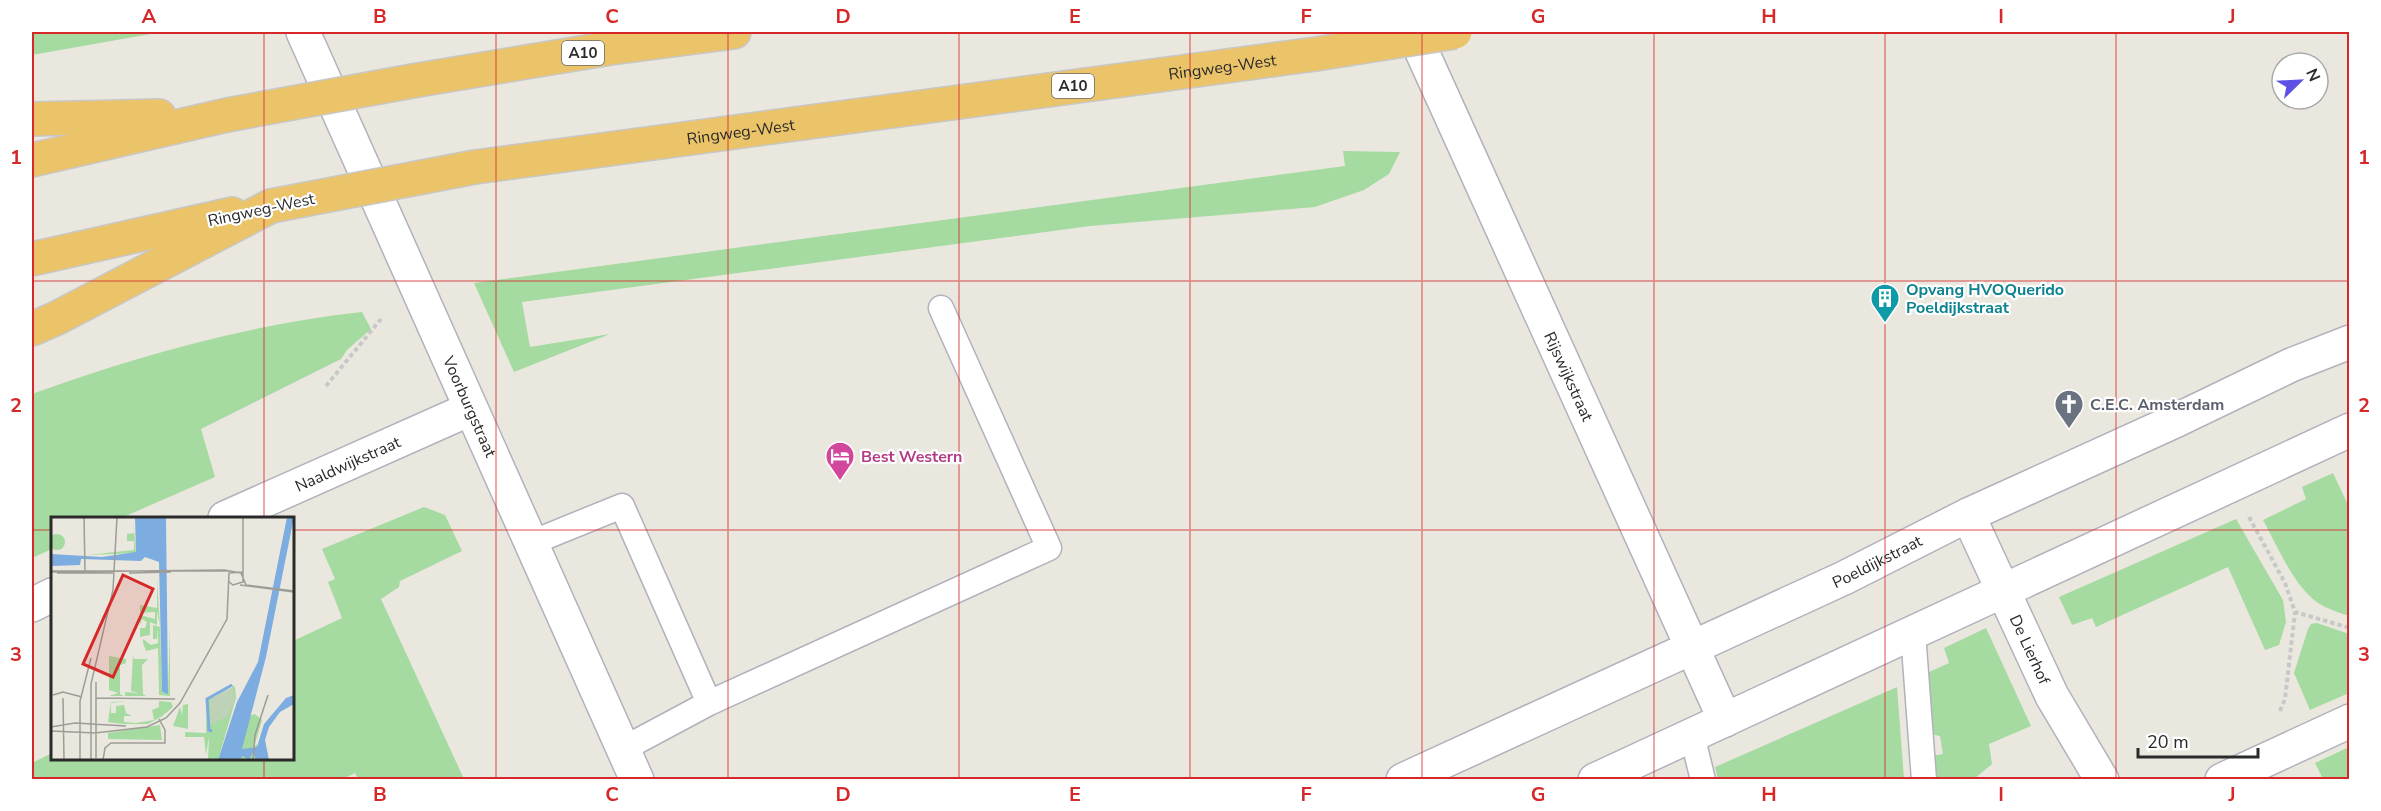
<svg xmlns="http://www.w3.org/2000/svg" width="2381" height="811" font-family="'Nunito Sans',sans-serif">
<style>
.green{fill:#a5daa1}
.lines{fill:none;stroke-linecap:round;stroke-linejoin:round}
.lane-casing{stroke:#b2b1bc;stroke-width:27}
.street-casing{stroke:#b2b1bc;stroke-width:36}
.highway-casing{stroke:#c8c8c8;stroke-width:36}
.path{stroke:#c8c8c8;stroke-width:4;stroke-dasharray:4.5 3;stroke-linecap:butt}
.lane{stroke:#fff;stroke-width:24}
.street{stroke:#fff;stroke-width:33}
.highway{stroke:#ebc368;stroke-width:33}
.highway-bridge-casing{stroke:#c8c8c8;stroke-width:36;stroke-linecap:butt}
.highway-bridge{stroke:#ebc368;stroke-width:33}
.grid{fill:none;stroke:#d62828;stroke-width:1.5;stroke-opacity:0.55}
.labels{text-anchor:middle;stroke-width:4.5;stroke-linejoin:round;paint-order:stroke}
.shield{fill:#fff;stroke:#6a6a6a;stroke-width:1.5}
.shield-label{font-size:15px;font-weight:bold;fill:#2a2a2a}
.street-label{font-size:16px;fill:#2a2a2a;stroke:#fff}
.culture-label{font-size:16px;font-weight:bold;fill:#0d838f;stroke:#fff;text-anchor:start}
.worship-label{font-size:16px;font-weight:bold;fill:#5b616d;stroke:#fff;text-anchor:start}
.hotel-label{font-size:16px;font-weight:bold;fill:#b23c85;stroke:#fff;text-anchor:start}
.inset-river{fill:none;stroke:#7dace0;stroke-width:3}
.inset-road{fill:none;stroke:#9d9c96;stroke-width:1.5}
.view{fill:#d62828;fill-opacity:0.15;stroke:#d62828;stroke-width:3}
.inset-edge{fill:none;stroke:#2a2a2a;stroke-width:3}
.neatline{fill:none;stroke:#d62828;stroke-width:2}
.grid-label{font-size:20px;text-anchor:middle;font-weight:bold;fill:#d62828}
</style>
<rect width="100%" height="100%" fill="#eae8de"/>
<path class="green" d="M 32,32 L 162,32 L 32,55 Z
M 1343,151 L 1400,152 L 1389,174 L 1364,190 L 1315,207 L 1090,226 L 522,302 L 530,347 L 610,334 L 514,372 L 474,283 L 1345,166 Z
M 362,312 L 371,329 L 347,350 L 341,359 L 201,429 L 215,477 L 121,518 L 52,518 L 52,549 L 32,558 L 32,394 C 136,356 251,324 362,312 Z
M 2333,473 L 2349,507 L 2349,616 C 2341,613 2331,610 2323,606 C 2296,592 2277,545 2263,520 L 2306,499 L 2302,487 Z
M 424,507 L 445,515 L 462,551 L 400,581 L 399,587 L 381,599 L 464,779 L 358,779 L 355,773 L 341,780 L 32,779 L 32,763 L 52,753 L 52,758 L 292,758 L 293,641 L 342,618 L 328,582 L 335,579 L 322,549 Z
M 2236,519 L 2283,600 L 2286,622 L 2279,645 L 2265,650 L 2228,567 L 2096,627 L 2092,618 L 2072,625 L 2059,597 Z
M 2317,623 L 2349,634 L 2349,693 L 2310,710 L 2294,673 L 2308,629 L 2311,624 Z
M 1986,628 L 2031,726 L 1989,744 L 1992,764 L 1974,779 L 1935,779 L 1932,756 L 1943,754 L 1940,736 L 1930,734 L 1927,673 L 1949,663 L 1944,648 Z
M 1897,687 L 1904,779 L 1718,779 L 1715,767 Z
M 2349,747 L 2349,779 L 2323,779 L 2315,763 Z"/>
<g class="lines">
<g class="lane-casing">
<path id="lane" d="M 531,543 L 622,506 L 709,703 L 1049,548 L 941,308
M 1913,633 L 1924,780
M 1692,735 L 1703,780
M 623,749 L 709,703"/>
</g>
<g class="street-casing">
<g id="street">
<path id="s1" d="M 303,32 L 637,780"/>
<path id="s2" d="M 1413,32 L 1725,720"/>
<path id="s3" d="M 1968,515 L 2052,696 L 2102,780"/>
<path id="s4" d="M 225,518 L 470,409"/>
<path d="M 32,605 L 52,595"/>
<path id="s5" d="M 1403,780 L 1844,578 L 1968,515 L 2177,420 L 2291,365 L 2350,342"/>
<path d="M 1595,780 L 2350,430"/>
<path d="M 2222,780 L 2350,721"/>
</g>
</g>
<g class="highway-casing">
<g id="highway">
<path d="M 418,80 L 611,48 L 734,32"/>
<path d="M 32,119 L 159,116"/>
<path d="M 32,160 L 227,115"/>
<path id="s6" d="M 475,167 L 1316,54"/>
<path d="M 32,259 L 232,214"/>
<path d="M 32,329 L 57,318 L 271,206"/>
</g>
</g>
<path class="path" d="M 326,386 L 381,319
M 2249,517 L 2285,583 L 2295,612 L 2350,628
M 2280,711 L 2285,699 L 2295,612
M 344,778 L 345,780"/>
<use href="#lane" class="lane"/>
<use href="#street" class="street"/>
<use href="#highway" class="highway"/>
<g class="highway-bridge-casing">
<path id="highway-bridge" d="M 1316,54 L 1455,32
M 227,115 L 418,80
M 271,206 L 475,167"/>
</g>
<use href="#highway-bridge" class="highway-bridge"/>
</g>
<path class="grid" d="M 264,32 L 264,518M 496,32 L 496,780M 728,32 L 728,780M 959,32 L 959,780M 1190,32 L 1190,780M 1422,32 L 1422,780M 1654,32 L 1654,780M 1885,32 L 1885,780M 2116,32 L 2116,780M 32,281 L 2350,281M 32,530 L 52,530M 292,530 L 2350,530M 264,758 L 264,780"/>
<defs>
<g id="building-pin" transform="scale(1.5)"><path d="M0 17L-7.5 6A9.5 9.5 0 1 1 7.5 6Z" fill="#0f9aa8" stroke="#fff"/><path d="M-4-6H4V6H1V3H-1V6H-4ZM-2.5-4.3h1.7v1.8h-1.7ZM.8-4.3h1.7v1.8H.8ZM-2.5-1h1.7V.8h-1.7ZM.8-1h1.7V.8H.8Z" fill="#fff"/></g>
<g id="church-pin" transform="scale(1.5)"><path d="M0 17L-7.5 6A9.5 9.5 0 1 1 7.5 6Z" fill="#6b7280" stroke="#fff"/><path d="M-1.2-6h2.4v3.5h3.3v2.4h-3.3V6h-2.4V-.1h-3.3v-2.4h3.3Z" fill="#fff"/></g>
<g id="hotel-pin" transform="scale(1.5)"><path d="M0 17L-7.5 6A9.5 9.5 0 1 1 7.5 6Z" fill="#d1479c" stroke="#fff"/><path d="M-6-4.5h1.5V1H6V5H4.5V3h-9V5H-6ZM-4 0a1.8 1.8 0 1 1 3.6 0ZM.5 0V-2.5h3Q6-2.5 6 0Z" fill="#fff"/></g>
</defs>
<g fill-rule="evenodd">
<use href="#building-pin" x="1885" y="298"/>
<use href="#church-pin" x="2069" y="404"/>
<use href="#hotel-pin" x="840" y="456"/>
</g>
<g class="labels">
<g class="shield">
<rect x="562" y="41" width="42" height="24" rx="4.5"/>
<rect x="1052" y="74" width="42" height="24" rx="4.5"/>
</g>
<g class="shield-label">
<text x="583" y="58">A10</text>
<text x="1073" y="91">A10</text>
</g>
<g class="street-label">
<text dy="6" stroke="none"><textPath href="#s6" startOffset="754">Ringweg-West</textPath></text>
<text dy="6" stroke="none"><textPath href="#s6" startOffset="268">Ringweg-West</textPath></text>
<text transform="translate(261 209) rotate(-12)" y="6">Ringweg-West</text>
<text dy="6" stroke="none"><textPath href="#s2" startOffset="378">Rijswijkstraat</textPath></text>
<text dy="6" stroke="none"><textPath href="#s1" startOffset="410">Voorburgstraat</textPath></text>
<text dy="6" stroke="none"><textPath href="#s4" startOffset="134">Naaldwijkstraat</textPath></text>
<text dy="6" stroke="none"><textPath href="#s5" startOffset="522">Poeldijkstraat</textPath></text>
<text dy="6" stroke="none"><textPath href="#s3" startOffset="148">De Lierhof</textPath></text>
</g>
<g class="culture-label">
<text x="1906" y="295">Opvang HVOQuerido<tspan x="1906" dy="18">Poeldijkstraat</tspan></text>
</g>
<g class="worship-label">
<text x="2090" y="410">C.E.C. Amsterdam</text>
</g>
<g class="hotel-label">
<text x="861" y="462">Best Western</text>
</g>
</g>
<g transform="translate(51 517)">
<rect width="243" height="243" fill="#eae8de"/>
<path d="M 82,0 L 85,36 L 36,38 L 83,33 L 83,24 L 76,24 L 76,17 L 83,16 ZM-2 25a8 8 0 1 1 16 0a8 8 0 1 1-16 0ZM 106,63 L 109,109 L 106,94 L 106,108 L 99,105 L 99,118 L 89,120 L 89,111 L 94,111 L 96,105 L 91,102 L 89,108 L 89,98 L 104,102 L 104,95 L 89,96 L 89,88 L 106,91 ZM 102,108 L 109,110 L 111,176 L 117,176 L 119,110 L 119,179 L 108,178 L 107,131 L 95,134 L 92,126 L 92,122 L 100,128 L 107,126 L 107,110 L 106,122 L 102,122 ZM 58,139 L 75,142 L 75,146 L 69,148 L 69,177 L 73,179 L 58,179 L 67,176 L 58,173 ZM 82,139 L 83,142 L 97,142 L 91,148 L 92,177 L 95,179 L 74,179 L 74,175 L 88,176 L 80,174 ZM 180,167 L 184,170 L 185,181 L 167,243 L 157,243 L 158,220 L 155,238 L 153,220 L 134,220 L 134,215 L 155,216 L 156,181 L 163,178 L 163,188 L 183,185 L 181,169 L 164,180 ZM 76,184 L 60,186 L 60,196 L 65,196 L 65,189 L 73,188 L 75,196 L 81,199 L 73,199 L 73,205 L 85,206 L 103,203 L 101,193 L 108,190 L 108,184 L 120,185 L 122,190 L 110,200 L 97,207 L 72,207 L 57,205 L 60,185 ZM 137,187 L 137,212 L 142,213 L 122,209 L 129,190 L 131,198 L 132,188 ZM 204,197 L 211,203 L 203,230 L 206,227 L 207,243 L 187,243 L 198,199 ZM 109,208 L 111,223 L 57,222 L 57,216 Z" fill="#a5daa1"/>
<path d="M 182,170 L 183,186 L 177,199 L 159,208 L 159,182 Z" fill="#bdd2b7"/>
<path d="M 84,0 L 115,0 L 117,177 L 111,175 L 108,45 L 94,40 L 90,44 L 30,42 L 29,48 L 0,49 L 0,37 L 51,40 L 85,35 ZM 236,0 L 243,0 L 215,140 L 191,232 L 206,230 L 213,207 L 235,181 L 243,178 L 243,187 L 229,195 L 218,210 L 214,223 L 218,243 L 205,243 L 202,235 L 198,243 L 192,239 L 188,243 L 167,243 L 186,185 L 207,145 Z" fill="#7dace0"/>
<path class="inset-river" d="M 161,214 L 158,213 L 156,182 L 181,168"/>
<path class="inset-road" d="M 33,0 L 34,54M 0,54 L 180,54M 0,55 L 173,53 L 190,56 L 195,68 L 243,74M 6,56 L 63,56M 78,56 L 120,55M 177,64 L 182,68 L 192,65 L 192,0M 189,68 L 243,75M 2,178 L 12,175 L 31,180M 12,181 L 13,243M 45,181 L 124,182M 0,210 L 24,206 L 75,209M 0,214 L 44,216 L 96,210 L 115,201 L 129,186 L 176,102 L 178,56 L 192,55M 45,241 L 45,165M 29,243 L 29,184 L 40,141M 40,243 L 40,167 L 62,73 L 66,0M 52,243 L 54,231 L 60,226 L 114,226 L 114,213 L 108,202M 202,243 L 204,218 L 217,178"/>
<path class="view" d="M 72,58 L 102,72 L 62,160 L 32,147 Z"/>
<rect width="243" height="243" class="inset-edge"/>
</g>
<rect width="2381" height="811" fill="none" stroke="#ffffff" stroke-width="66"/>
<g transform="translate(2300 81) rotate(66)"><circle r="28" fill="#ffffff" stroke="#aaaaaa" stroke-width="1.5"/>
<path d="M0-4.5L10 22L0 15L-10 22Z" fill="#5c51e4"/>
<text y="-9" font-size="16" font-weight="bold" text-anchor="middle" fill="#2a2a2a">N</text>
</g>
<path d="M2138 748v9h120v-9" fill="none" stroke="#2a2a2a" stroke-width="3"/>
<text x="2147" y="748" font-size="18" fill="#2a2a2a" stroke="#ffffff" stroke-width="4.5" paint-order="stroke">20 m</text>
<rect x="33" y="33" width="2315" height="745" class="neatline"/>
<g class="grid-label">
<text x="149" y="23">A</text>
<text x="380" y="23">B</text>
<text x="612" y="23">C</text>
<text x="843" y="23">D</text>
<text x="1075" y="23">E</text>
<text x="1306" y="23">F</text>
<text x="1538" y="23">G</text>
<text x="1769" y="23">H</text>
<text x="2001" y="23">I</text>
<text x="2232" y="23">J</text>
<text x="16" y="164">1</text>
<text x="2364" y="164">1</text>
<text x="16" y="412">2</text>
<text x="2364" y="412">2</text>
<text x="16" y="661">3</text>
<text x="2364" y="661">3</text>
<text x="149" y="801">A</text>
<text x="380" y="801">B</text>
<text x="612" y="801">C</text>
<text x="843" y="801">D</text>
<text x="1075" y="801">E</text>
<text x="1306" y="801">F</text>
<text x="1538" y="801">G</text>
<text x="1769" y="801">H</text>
<text x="2001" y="801">I</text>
<text x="2232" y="801">J</text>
</g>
</svg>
